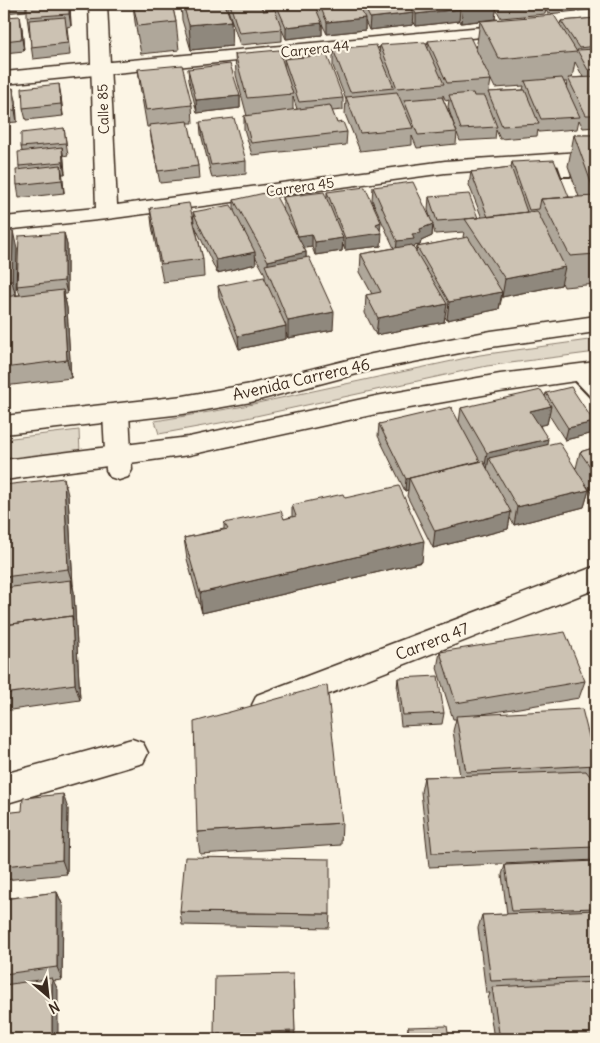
<svg xmlns="http://www.w3.org/2000/svg" width="600" height="1043" font-family="Delius,sans-serif">
<style>
.green{fill:#e0d8c8;stroke:#8e8173}
.lines{fill:none;stroke-linecap:round;stroke-linejoin:round}
.service-casing{stroke:#3b2a1e;stroke-width:4}
.minor-casing{stroke:#3b2a1e;stroke-width:3}
.tertiary-casing{stroke:#3b2a1e;stroke-width:3}
.primary-casing{stroke:#3b2a1e;stroke-width:3}
.service{fill:#fcf5e5;fill-rule:evenodd}
.minor{fill:#fcf5e5;fill-rule:evenodd}
.tertiary{fill:#fcf5e5;fill-rule:evenodd}
.primary{fill:#fcf5e5;fill-rule:evenodd}
.wall{fill:#afa79a;stroke:#3b2a1e;fill-rule:evenodd}
.shaded-wall{fill:#8f887d;stroke:#3b2a1e}
.building{fill:#ccc2b3;stroke:#3b2a1e}
.labels{text-anchor:middle;stroke-width:4.5;stroke-linejoin:round;paint-order:stroke}
.far-street-label{font-size:14px;fill:#3b2a1e;stroke:#fcf5e5}
.street-label{font-size:16px;fill:#3b2a1e;stroke:#fcf5e5}
</style>
<rect width="100%" height="100%" fill="#fcf5e5"/>
<filter id="ink" filterUnits="userSpaceOnUse"><feTurbulence type="fractalNoise" baseFrequency=".02" numOctaves="2"/><feDisplacementMap in="SourceGraphic" scale="10" xChannelSelector="R" yChannelSelector="G"/><feConvolveMatrix kernelMatrix="1 2 1 2 8 2 1 2 1" color-interpolation-filters="sRGB"/></filter>
<g filter="url(#ink)">
<path class="green" d="M 596,339 L 596,352 L 487,366 L 242,419 L 159,434 L 155,421 L 239,407 L 480,355 Z
M 79,430 L 80,454 L 4,463 L 4,439 Z"/>
<g class="lines">
<g class="service-casing">
<path id="service" d="M 562,155 L 568,159 L 572,173 L 570,176 L 562,176 L 556,159 Z
M 577,368 L 582,369 L 596,384 L 596,398 L 591,397 L 572,377 L 570,373 L 572,369 Z"/>
</g>
<g class="minor-casing">
<path id="minor" d="M 89,4 L 107,4 L 117,205 L 445,161 L 596,151 L 596,163 L 445,173 L 107,219 L 4,230 L 4,217 L 96,208 Z
M 116,404 L 125,407 L 129,413 L 132,470 L 128,477 L 119,480 L 110,477 L 106,470 L 103,413 L 107,407 Z
M 596,566 L 596,589 L 268,718 L 257,715 L 252,705 L 257,695 Z
M 132,739 L 143,743 L 148,753 L 143,763 L 4,804 L 4,774 Z"/>
</g>
<g class="tertiary-casing">
<path id="tertiary" d="M 515,24 L 521,25 L 524,29 L 521,33 L 4,84 L 4,72 Z"/>
</g>
<g class="primary-casing">
<path id="primary" d="M 596,316 L 596,332 L 491,347 L 372,370 L 251,402 L 183,414 L 4,434 L 4,416 L 183,396 L 251,384 L 372,354 L 491,331 Z
M 596,362 L 596,378 L 500,392 L 376,414 L 189,455 L 4,480 L 4,460 L 189,437 L 376,396 L 500,374 Z"/>
</g>
<use href="#service" class="service"/>
<use href="#minor" class="minor"/>
<use href="#tertiary" class="tertiary"/>
<use href="#primary" class="primary"/>
</g>
<path class="wall" d="M 4,4 L 26,4 L 26,11 L 4,13 Z
M 70,4 L 71,26 L 67,27 L 70,55 L 33,59 L 27,17 Z
M 133,4 L 172,4 L 176,22 L 179,50 L 141,54 L 135,22 Z
M 181,4 L 225,4 L 231,21 L 232,46 L 191,50 L 182,20 Z
M 228,4 L 260,4 L 263,11 L 274,10 L 274,4 L 596,4 L 596,9 L 548,14 L 546,10 L 545,14 L 501,18 L 496,9 L 495,19 L 560,24 L 561,21 L 596,18 L 596,127 L 583,128 L 579,120 L 577,129 L 539,132 L 538,130 L 537,136 L 500,139 L 496,130 L 495,139 L 460,141 L 457,133 L 456,144 L 417,148 L 412,136 L 412,145 L 360,151 L 345,114 L 346,100 L 333,66 L 333,49 L 379,53 L 380,45 L 428,48 L 428,41 L 476,50 L 480,21 L 461,23 L 459,19 L 459,21 L 416,26 L 413,21 L 413,25 L 369,30 L 365,21 L 365,30 L 327,34 L 322,24 L 322,35 L 286,39 L 282,30 L 282,41 L 240,45 L 228,10 ZM 575,62 L 583,77 L 572,78 ZM 491,80 L 495,88 L 524,86 L 523,90 L 489,92 ZM 564,82 L 567,82 L 566,88 ZM 443,95 L 446,101 L 449,100 L 448,107 L 454,125 L 443,99 Z
M 4,17 L 22,28 L 24,51 L 4,53 Z
M 235,54 L 284,67 L 284,59 L 343,98 L 343,110 L 332,111 L 337,123 L 347,132 L 346,145 L 252,155 L 244,129 L 244,116 L 247,116 L 236,75 ZM 293,97 L 297,109 L 293,110 Z
M 138,69 L 192,105 L 193,123 L 188,123 L 198,166 L 199,179 L 160,183 L 151,138 L 150,127 L 147,127 L 140,86 Z
M 188,69 L 240,96 L 240,108 L 197,113 L 189,81 Z
M 4,89 L 16,100 L 17,122 L 4,123 Z
M 61,96 L 63,116 L 26,120 L 23,108 Z
M 200,122 L 246,161 L 246,174 L 212,178 L 201,134 Z
M 64,128 L 68,155 L 63,156 L 65,174 L 62,174 L 64,193 L 19,198 L 17,185 L 19,169 L 19,166 L 22,151 L 21,147 Z
M 574,135 L 596,135 L 596,284 L 564,287 L 562,283 L 561,285 L 502,297 L 499,309 L 447,320 L 445,317 L 444,322 L 376,335 L 365,313 L 366,295 L 372,294 L 360,272 L 361,254 L 394,248 L 372,200 L 373,187 L 430,217 L 428,210 L 429,197 L 478,218 L 482,218 L 469,185 L 471,172 L 511,167 L 512,162 L 569,197 L 579,197 L 568,166 ZM 433,226 L 435,234 L 464,232 L 463,237 L 464,238 L 417,247 L 416,252 L 414,247 L 414,246 L 420,245 L 421,241 L 432,236 Z
M 327,192 L 380,231 L 381,246 L 345,250 L 343,245 L 342,251 L 315,255 L 312,247 L 304,248 L 306,252 L 306,258 L 333,330 L 288,338 L 286,333 L 286,339 L 239,349 L 219,298 L 218,286 L 265,281 L 265,274 L 255,256 L 256,264 L 217,273 L 195,226 L 203,259 L 204,277 L 163,282 L 152,226 L 150,208 L 194,223 L 193,212 L 234,211 L 234,200 L 283,210 L 283,197 L 327,198 Z
M 4,232 L 17,249 L 16,295 L 20,295 L 17,286 L 64,233 L 67,245 L 67,294 L 64,294 L 67,308 L 71,378 L 4,386 Z
M 546,393 L 590,434 L 565,440 L 549,415 L 547,424 L 540,425 L 547,444 L 576,468 L 580,452 L 596,447 L 596,499 L 587,486 L 589,490 L 584,507 L 514,525 L 510,518 L 508,529 L 433,548 L 407,496 L 408,490 L 405,491 L 378,436 L 379,424 L 459,422 L 461,408 L 545,397 Z
M 4,485 L 68,495 L 73,586 L 74,592 L 80,700 L 4,711 Z
M 345,498 L 422,562 L 202,613 L 187,559 L 184,538 L 224,529 L 224,523 L 284,519 L 292,517 L 292,505 Z
M 440,652 L 585,681 L 579,698 L 483,714 L 596,765 L 591,777 L 596,784 L 596,860 L 429,867 L 421,792 L 424,777 L 460,776 L 453,731 L 456,719 L 453,719 L 437,668 Z
M 398,678 L 444,713 L 442,724 L 401,726 L 397,689 Z
M 68,809 L 67,874 L 4,880 L 4,813 Z
M 342,823 L 341,845 L 200,854 L 197,832 Z
M 596,861 L 596,1039 L 494,1039 L 488,999 L 490,993 L 486,993 L 478,928 L 482,915 L 507,914 L 502,875 L 505,865 Z
M 57,892 L 63,906 L 62,980 L 53,981 L 58,990 L 4,1039 L 4,899 Z
M 180,912 L 330,914 L 329,928 L 182,925 Z
M 293,974 L 295,1038 L 407,1038 L 408,1027 L 449,1039 L 215,1038 L 214,1034 Z"/>
<path class="shaded-wall" d="M 69,4 L 70,4 L 71,26 L 69,14 Z
M 463,4 L 497,4 L 495,19 L 461,23 Z
M 460,9 L 459,21 L 416,26 L 416,14 Z
M 414,13 L 413,25 L 369,30 L 370,18 Z
M 20,16 L 22,28 L 24,51 L 22,39 Z
M 365,18 L 365,30 L 327,34 L 327,22 Z
M 231,21 L 232,46 L 191,50 L 189,25 Z
M 322,23 L 322,35 L 286,39 L 286,27 Z
M 59,84 L 61,96 L 63,116 L 61,104 Z
M 13,88 L 16,100 L 17,122 L 15,110 Z
M 240,96 L 240,108 L 197,113 L 196,100 Z
M 62,147 L 64,159 L 65,174 L 63,162 Z
M 61,165 L 63,178 L 64,193 L 62,180 Z
M 381,222 L 380,233 L 382,233 L 381,246 L 345,250 L 345,238 Z
M 433,224 L 432,236 L 421,241 L 420,245 L 414,246 L 413,251 L 396,254 L 397,241 L 412,234 L 420,229 Z
M 13,231 L 17,249 L 16,298 L 12,281 Z
M 64,233 L 67,245 L 67,294 L 64,281 Z
M 312,234 L 312,247 L 297,249 L 297,236 Z
M 343,238 L 342,251 L 315,255 L 315,242 Z
M 255,252 L 256,264 L 217,273 L 216,260 Z
M 306,252 L 306,270 L 268,272 L 268,261 Z
M 565,267 L 561,285 L 502,297 L 505,279 Z
M 63,290 L 67,308 L 71,378 L 67,360 Z
M 502,292 L 499,309 L 447,320 L 449,302 Z
M 447,304 L 444,322 L 376,335 L 378,318 Z
M 334,312 L 333,330 L 288,338 L 288,321 Z
M 286,326 L 286,339 L 239,349 L 238,336 Z
M 551,406 L 547,424 L 527,428 L 530,411 Z
M 594,422 L 590,434 L 565,440 L 568,428 Z
M 548,439 L 544,456 L 489,458 L 487,470 L 484,471 L 487,453 Z
M 480,461 L 409,478 L 408,490 L 405,491 L 406,479 Z
M 64,478 L 68,495 L 73,586 L 68,569 Z
M 589,490 L 584,507 L 514,525 L 517,507 Z
M 511,512 L 508,529 L 433,548 L 435,531 Z
M 424,541 L 422,562 L 202,613 L 200,593 Z
M 71,580 L 74,592 L 80,700 L 75,684 L 72,616 Z
M 63,794 L 68,809 L 67,874 L 62,860 Z
M 57,892 L 63,906 L 62,980 L 57,967 Z
M 52,978 L 58,990 L 58,1039 L 52,1039 Z"/>
<path class="building" d="M 27,4 L 69,4 L 69,14 L 27,17 Z
M 133,4 L 172,4 L 176,22 L 138,26 Z
M 183,4 L 225,4 L 231,21 L 189,25 Z
M 230,4 L 260,4 L 263,11 L 275,10 L 282,29 L 239,33 Z
M 276,4 L 314,4 L 322,23 L 286,27 Z
M 319,4 L 358,4 L 365,18 L 327,22 Z
M 363,4 L 408,4 L 414,13 L 370,18 Z
M 411,4 L 456,4 L 460,9 L 416,14 Z
M 554,15 L 577,52 L 499,59 L 480,21 Z
M 20,16 L 22,39 L 4,41 L 4,17 Z
M 65,17 L 68,43 L 31,47 L 29,20 Z
M 596,18 L 596,46 L 579,48 L 561,21 Z
M 470,37 L 491,80 L 447,83 L 428,41 Z
M 425,42 L 444,84 L 397,88 L 380,45 Z
M 376,45 L 394,88 L 350,92 L 333,49 Z
M 596,49 L 596,69 L 588,70 L 577,50 Z
M 279,50 L 293,94 L 247,98 L 235,54 Z
M 327,55 L 343,98 L 299,102 L 284,59 Z
M 230,64 L 240,96 L 196,100 L 188,69 Z
M 182,65 L 192,105 L 146,110 L 138,69 Z
M 596,77 L 596,115 L 586,115 L 568,78 Z
M 562,78 L 580,117 L 541,119 L 525,81 Z
M 59,84 L 61,104 L 23,108 L 22,88 Z
M 13,88 L 15,110 L 4,111 L 4,89 Z
M 525,90 L 539,124 L 502,126 L 488,92 Z
M 397,92 L 413,128 L 360,133 L 346,97 Z
M 473,93 L 474,96 L 485,96 L 497,127 L 461,129 L 449,95 Z
M 442,97 L 457,132 L 418,135 L 404,100 Z
M 330,105 L 337,123 L 343,122 L 347,132 L 251,143 L 244,116 Z
M 234,118 L 246,161 L 211,165 L 200,122 Z
M 188,121 L 198,166 L 158,171 L 149,125 Z
M 64,128 L 66,143 L 21,147 L 21,133 Z
M 574,135 L 596,135 L 596,188 L 593,188 Z
M 62,147 L 63,162 L 19,166 L 18,152 Z
M 554,160 L 569,197 L 541,199 L 539,209 L 529,210 L 512,162 Z
M 61,165 L 62,180 L 17,185 L 16,170 Z
M 511,167 L 527,212 L 488,217 L 471,172 Z
M 413,182 L 433,224 L 420,229 L 421,233 L 412,234 L 414,239 L 397,241 L 373,187 Z
M 365,187 L 381,222 L 376,224 L 382,233 L 345,238 L 327,192 Z
M 273,191 L 306,252 L 268,261 L 234,200 Z
M 324,192 L 343,238 L 315,242 L 312,234 L 298,236 L 283,197 Z
M 469,194 L 478,218 L 437,221 L 429,197 Z
M 596,196 L 596,254 L 570,256 L 541,199 Z
M 189,203 L 203,259 L 161,264 L 150,208 Z
M 231,205 L 255,252 L 216,260 L 193,212 Z
M 537,211 L 565,267 L 505,279 L 465,219 Z
M 13,231 L 12,281 L 4,281 L 4,232 Z
M 64,233 L 64,281 L 17,286 L 19,236 Z
M 468,237 L 502,292 L 449,302 L 417,247 Z
M 412,245 L 447,304 L 378,318 L 366,295 L 381,292 L 361,254 Z
M 309,257 L 334,312 L 288,321 L 265,265 Z
M 264,277 L 286,326 L 238,336 L 218,286 Z
M 63,290 L 67,360 L 4,368 L 4,297 Z
M 571,387 L 594,422 L 568,428 L 546,393 Z
M 541,390 L 551,406 L 530,411 L 548,439 L 487,453 L 461,408 Z
M 451,407 L 480,461 L 406,479 L 379,424 Z
M 559,442 L 589,490 L 517,507 L 489,458 Z
M 596,447 L 596,475 L 580,452 Z
M 483,461 L 511,512 L 435,531 L 409,478 Z
M 64,478 L 68,569 L 4,577 L 4,485 Z
M 399,486 L 424,541 L 200,593 L 184,538 L 228,529 L 224,523 L 281,511 L 284,519 L 296,516 L 292,505 L 343,494 L 345,498 Z
M 71,580 L 73,621 L 72,616 L 4,625 L 4,588 Z
M 72,616 L 75,684 L 4,694 L 4,625 Z
M 565,632 L 585,681 L 456,703 L 440,652 Z
M 438,676 L 444,713 L 403,715 L 398,678 Z
M 327,685 L 342,823 L 197,832 L 194,722 Z
M 582,709 L 596,765 L 466,772 L 456,716 Z
M 586,771 L 596,784 L 596,847 L 432,853 L 424,777 Z
M 63,794 L 62,860 L 4,866 L 4,813 L 22,811 L 23,798 Z
M 185,857 L 330,859 L 330,914 L 180,912 Z
M 596,861 L 596,908 L 512,911 L 505,865 Z
M 57,892 L 57,967 L 4,974 L 4,899 Z
M 596,910 L 596,977 L 491,981 L 482,915 Z
M 293,974 L 295,1031 L 214,1034 L 215,976 Z
M 52,978 L 52,1039 L 4,1039 L 4,985 Z
M 596,982 L 596,1039 L 500,1039 L 492,987 Z
M 447,1026 L 449,1039 L 409,1039 L 408,1027 Z
M 203,1038 L 407,1038 L 407,1039 L 203,1039 Z"/>
</g>
<g class="labels">
<g class="far-street-label">
<text transform="translate(315 49) rotate(-6)" y="5">Carrera 44</text>
<text transform="translate(103 109) rotate(-92)" y="5">Calle 85</text>
<text transform="translate(300 187) rotate(-8)" y="5">Carrera 45</text>
</g>
<g class="street-label">
<text transform="translate(301 379) rotate(-13)" y="6">Avenida Carrera 46</text>
<text transform="translate(432 641) rotate(-21)" y="6">Carrera 47</text>
</g>
</g>
<rect width="600" height="1043" fill="none" stroke="#fcf5e5" stroke-width="20"/>
<rect x="10" y="10" width="580" height="1023" fill="none" stroke="#3b2a1e" stroke-width="2" filter="url(#ink)"/>
<g transform="translate(48 996) rotate(152)" stroke="#fcf5e5" stroke-width="4" paint-order="stroke">
<path d="M0-4L9 19L0 12L-9 19Z" fill="#3b2a1e"/>
<text y="-8" font-size="14" font-weight="bold" text-anchor="middle" fill="#3b2a1e">N</text>
</g>
</svg>
